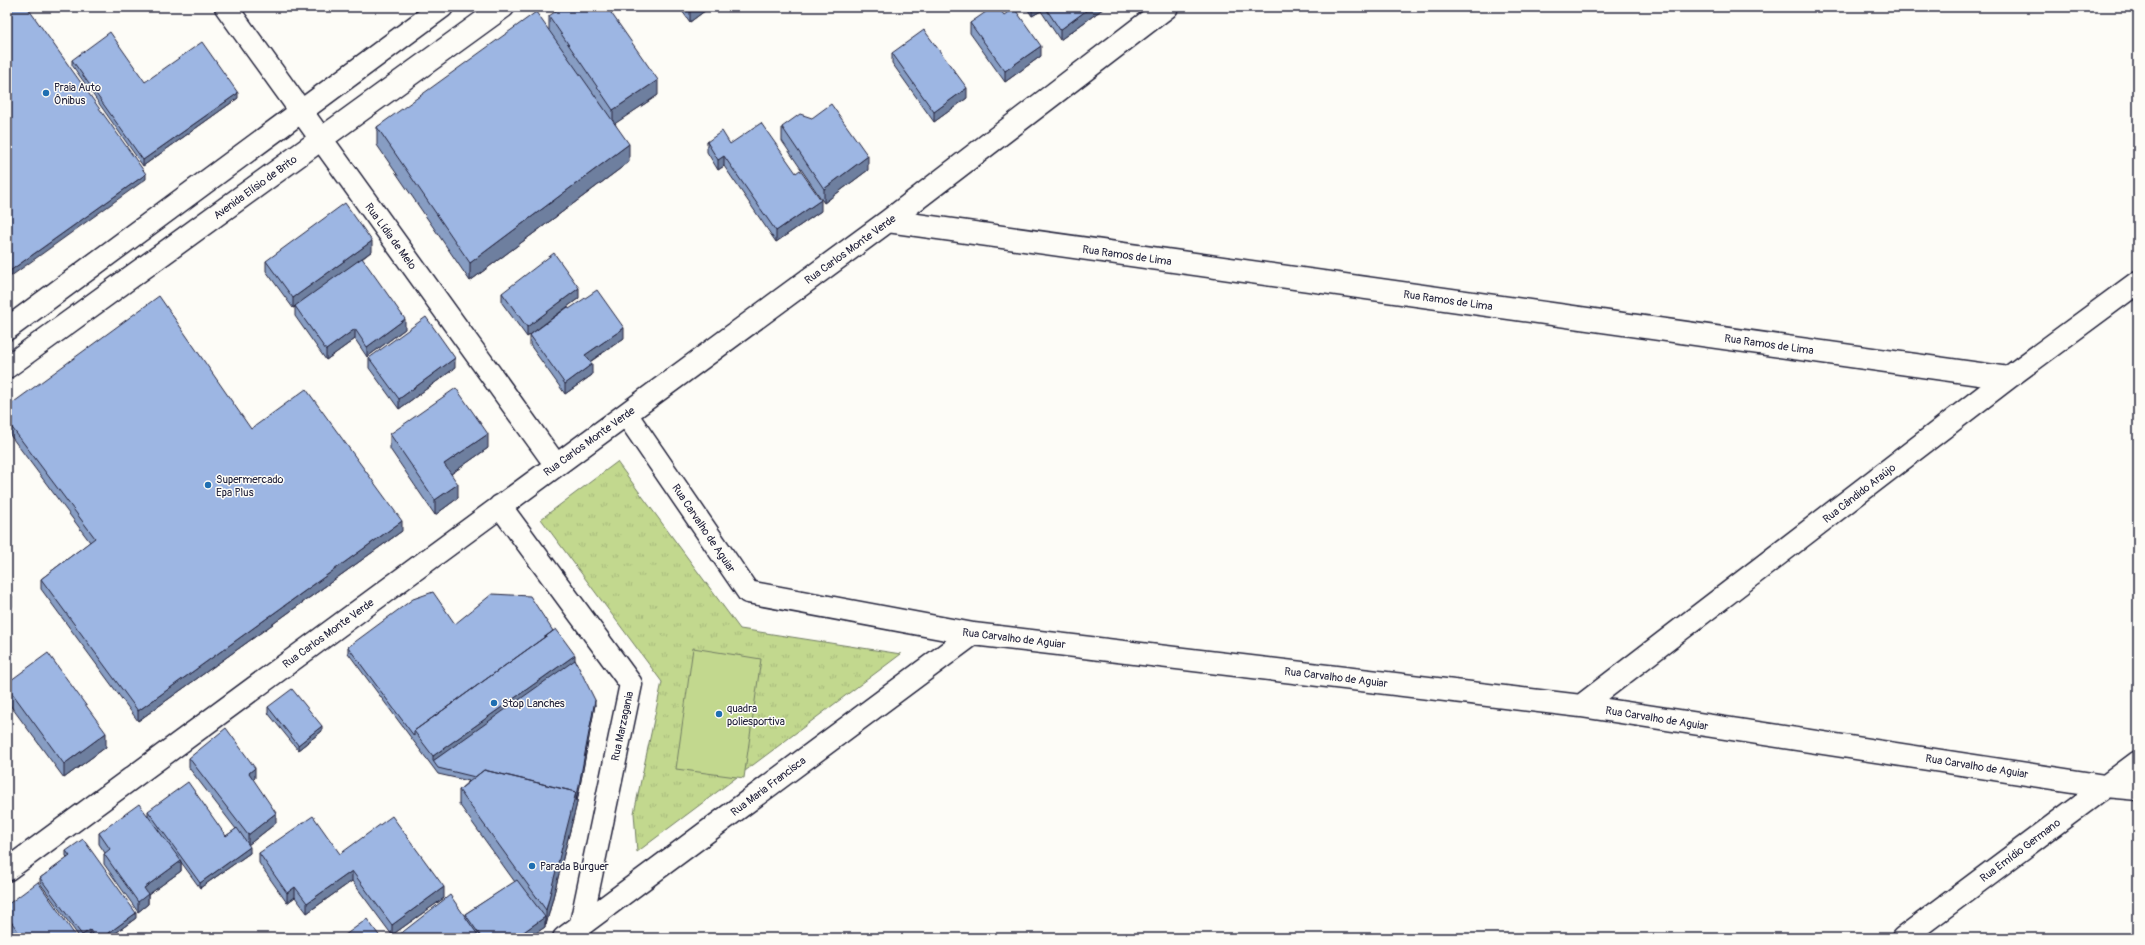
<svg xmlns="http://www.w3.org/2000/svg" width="2145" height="945" font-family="Pangolin,sans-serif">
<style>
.grass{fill:url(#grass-tufts);stroke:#727d64}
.garden{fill:#c2d88e;stroke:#727d64}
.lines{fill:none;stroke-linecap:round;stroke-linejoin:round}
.minor-casing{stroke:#22223b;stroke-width:25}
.minor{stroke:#fdfcf7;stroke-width:22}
.wall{fill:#879dc3;stroke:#22223b}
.shaded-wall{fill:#6e7f9f;stroke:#22223b}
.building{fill:#9db6e3;stroke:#22223b}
.poi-dot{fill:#1f6fb2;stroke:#fdfcf7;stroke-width:1.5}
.labels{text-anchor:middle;stroke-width:3;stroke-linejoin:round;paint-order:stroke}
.poi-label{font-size:11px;fill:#22223b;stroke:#fdfcf7;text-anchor:start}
.street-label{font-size:11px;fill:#22223b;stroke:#fdfcf7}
</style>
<defs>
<pattern id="grass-tufts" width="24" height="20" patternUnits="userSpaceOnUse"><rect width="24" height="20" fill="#c2d88e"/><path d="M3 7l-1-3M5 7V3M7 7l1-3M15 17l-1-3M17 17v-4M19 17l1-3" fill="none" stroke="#a6b97b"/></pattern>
</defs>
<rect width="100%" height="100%" fill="#fdfcf7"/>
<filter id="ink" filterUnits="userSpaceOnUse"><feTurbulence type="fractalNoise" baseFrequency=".025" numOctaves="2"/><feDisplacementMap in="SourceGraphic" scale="8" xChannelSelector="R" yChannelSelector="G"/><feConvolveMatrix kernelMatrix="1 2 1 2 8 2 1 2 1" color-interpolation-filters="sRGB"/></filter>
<g filter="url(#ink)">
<path class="grass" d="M 617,462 L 740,629 L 901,654 L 637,852 L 634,813 L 662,682 L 541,519 Z"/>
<path class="garden" d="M 693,648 L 761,659 L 744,778 L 676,769 Z"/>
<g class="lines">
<g class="minor-casing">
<path id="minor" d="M 226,7 L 556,465
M 888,221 L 2008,378
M 7,329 L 442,7
M 7,367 L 503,7
M 626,414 L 748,592 L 973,634 L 1581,706 L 2105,786 L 2138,789
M 500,506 L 631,684 L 579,933
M 1581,706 L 2008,378 L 2138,282
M 7,870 L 888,221 L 1167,7
M 564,938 L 973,634
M 1903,938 L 2138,762"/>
</g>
<use href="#minor" class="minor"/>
</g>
<path class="wall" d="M 679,7 L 710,7 L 690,22 Z
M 1026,7 L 1104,7 L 1104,8 L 1060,40 L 1041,11 L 1032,16 Z
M 1004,15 L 1041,56 L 1005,82 L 970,33 L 970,23 Z
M 549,16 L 658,95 L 615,123 L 629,162 L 470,281 L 377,145 L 377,127 L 549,30 Z
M 892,53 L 967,98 L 934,122 L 892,63 Z
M 72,60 L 145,82 L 238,98 L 143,166 L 72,65 Z
M 782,127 L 868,170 L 824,203 L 782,141 Z
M 707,142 L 730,144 L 821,211 L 776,242 L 724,166 L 718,170 L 707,152 Z
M 372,251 L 362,259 L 405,329 L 367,357 L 355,339 L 326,360 L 295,316 L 295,307 L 293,308 L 266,271 L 266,261 Z
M 502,293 L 579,298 L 527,337 L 502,303 Z
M 569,309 L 624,338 L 590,362 L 592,375 L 565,394 L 530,345 L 530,335 Z
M 369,358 L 455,368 L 399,409 L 369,368 Z
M 7,407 L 251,429 L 402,531 L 138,721 L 41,589 L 41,579 L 90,542 L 7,431 Z
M 390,434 L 488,448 L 451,474 L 458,498 L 435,515 L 390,449 Z
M 455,624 L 554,631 L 575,660 L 595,705 L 576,807 L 546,925 L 545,923 L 545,927 L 529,938 L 401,938 L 465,918 L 465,914 L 515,882 L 459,804 L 459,790 L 469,781 L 438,774 L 348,653 L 348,647 Z
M 7,683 L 106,747 L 64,778 L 7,701 Z
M 268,707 L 322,731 L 298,750 L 268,713 Z
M 189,758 L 255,778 L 253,780 L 276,823 L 248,845 L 250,853 L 200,888 L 181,862 L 181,871 L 148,895 L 148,904 L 138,912 L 104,864 L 104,854 L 105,853 L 99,844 L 99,833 L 148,815 L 148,811 L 226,836 L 236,829 L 189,768 Z
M 66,851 L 136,918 L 109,938 L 92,938 L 90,935 L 85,938 L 80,938 L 40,883 L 40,878 L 68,858 L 66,856 Z
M 259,853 L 340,854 L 444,898 L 392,935 L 352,881 L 307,913 L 295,897 L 287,903 L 259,863 Z
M 7,905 L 77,938 L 10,938 L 7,934 Z"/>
<path class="shaded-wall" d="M 690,7 L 710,7 L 690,22 Z
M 1032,7 L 1041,7 L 1041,11 L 1032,16 Z
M 1091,7 L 1104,7 L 1104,8 L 1060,40 L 1060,30 Z
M 1041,46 L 1041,56 L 1005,82 L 1005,71 Z
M 658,80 L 658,95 L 613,125 L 613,110 Z
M 967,88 L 967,98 L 934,122 L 934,112 Z
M 238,93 L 238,98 L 143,166 L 143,160 Z
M 629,144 L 629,162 L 470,281 L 470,263 Z
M 724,156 L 724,166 L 718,170 L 718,160 Z
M 868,156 L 868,170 L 824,203 L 824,189 Z
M 146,174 L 146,179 L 7,279 L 7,273 Z
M 821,200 L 821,211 L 776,242 L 776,231 Z
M 372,241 L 372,251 L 295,307 L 295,306 L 295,307 L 293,308 L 293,298 Z
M 579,288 L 579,298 L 527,337 L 527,327 Z
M 405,319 L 405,329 L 367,357 L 367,347 Z
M 624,328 L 624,338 L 585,365 L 585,355 Z
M 355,329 L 355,339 L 326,360 L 326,350 Z
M 455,358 L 455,368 L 399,409 L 399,399 Z
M 592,364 L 592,375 L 565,394 L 565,384 Z
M 488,434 L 488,448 L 444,479 L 444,464 Z
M 458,484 L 458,498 L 435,515 L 435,500 Z
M 402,521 L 402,531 L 138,721 L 138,711 Z
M 12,596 L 12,606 L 7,625 L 7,615 Z
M 575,655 L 575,665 L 433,761 L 433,756 Z
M 595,700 L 595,705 L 576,807 L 546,925 L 546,910 Z
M 322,726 L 322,731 L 298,750 L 298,745 Z
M 106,733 L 106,747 L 64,778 L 64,764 Z
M 255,768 L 255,778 L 249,784 L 249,773 Z
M 276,813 L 276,823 L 248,845 L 248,835 Z
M 250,847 L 250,853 L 200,888 L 200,883 Z
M 181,861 L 181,871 L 148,895 L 148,904 L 138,912 L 138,902 L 144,888 Z
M 352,871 L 352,881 L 307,913 L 307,903 Z
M 295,887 L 295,897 L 287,903 L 287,893 Z
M 444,887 L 444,898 L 392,935 L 392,925 Z
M 136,913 L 136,918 L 109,938 L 102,938 Z
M 545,917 L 545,927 L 529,938 L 515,938 Z
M 90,930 L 90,935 L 85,938 L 82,938 L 82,935 Z"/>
<path class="building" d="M 7,7 L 27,7 L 146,174 L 7,273 Z
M 562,7 L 607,7 L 658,80 L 613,110 L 549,16 Z
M 993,7 L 998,7 L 1004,15 L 1014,8 L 1041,46 L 1005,71 L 970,23 Z
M 1045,7 L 1091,7 L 1060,30 Z
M 536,12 L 629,144 L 470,263 L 377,127 Z
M 924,30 L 967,88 L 934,112 L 892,53 Z
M 110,32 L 145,82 L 202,42 L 238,93 L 143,160 L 72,60 Z
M 831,104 L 868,156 L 824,189 L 782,127 L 800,114 L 812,118 Z
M 761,123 L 796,173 L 800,170 L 821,200 L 776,231 L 724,156 L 718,160 L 707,142 L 722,131 L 730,144 Z
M 345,203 L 372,241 L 293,298 L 266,261 Z
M 554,253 L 579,288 L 527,327 L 502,293 Z
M 362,258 L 405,319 L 367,347 L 355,329 L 326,350 L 295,306 Z
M 597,290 L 624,328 L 585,355 L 592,364 L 565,384 L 530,335 L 568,307 L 569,309 Z
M 159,296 L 251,429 L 306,389 L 402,521 L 138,711 L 41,579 L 95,538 L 7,421 L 7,407 Z
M 426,317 L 455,358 L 399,399 L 369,358 Z
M 456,388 L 488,434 L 444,464 L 458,484 L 435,500 L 390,434 Z
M 433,592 L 455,624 L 492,594 L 530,596 L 553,631 L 414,731 L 414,736 L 348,647 L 413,599 Z
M 7,594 L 12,596 L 7,615 Z
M 556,629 L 575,655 L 433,756 L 414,731 Z
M 48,653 L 106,733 L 64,764 L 7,686 L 7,683 Z
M 575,660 L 595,700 L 576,801 L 576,792 L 484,770 L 475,777 L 438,768 L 433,761 Z
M 292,689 L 322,726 L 298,745 L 268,707 Z
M 226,728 L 255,768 L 249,773 L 276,813 L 248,835 L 189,758 Z
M 484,770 L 576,792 L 546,910 L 459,790 Z
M 188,782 L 226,836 L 237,828 L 250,847 L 200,883 L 148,811 Z
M 139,804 L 181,861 L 144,888 L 148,894 L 138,902 L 104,854 L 110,849 L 99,833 Z
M 313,816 L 340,854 L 392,816 L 444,887 L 392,925 L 352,871 L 307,903 L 295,887 L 287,893 L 259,853 Z
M 83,839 L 136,913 L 102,938 L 96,938 L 90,930 L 82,935 L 40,878 L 70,856 L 66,851 Z
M 517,880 L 545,917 L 515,938 L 482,938 L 465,914 Z
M 38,882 L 77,938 L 23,938 L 7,916 L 7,905 Z
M 450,895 L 480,938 L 401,938 L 399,935 Z
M 367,919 L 381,938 L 341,938 Z"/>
</g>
<g class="poi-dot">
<circle cx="46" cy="93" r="4"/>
<circle cx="208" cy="485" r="4"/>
<circle cx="494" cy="703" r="4"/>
<circle cx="719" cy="714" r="4"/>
<circle cx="532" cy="866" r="4"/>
</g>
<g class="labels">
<g class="poi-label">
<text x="54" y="91">Praia Auto<tspan x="54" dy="13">Ônibus</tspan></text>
<text x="216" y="483">Supermercado<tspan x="216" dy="13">Epa Plus</tspan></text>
<text x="502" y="707">Stop Lanches</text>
<text x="727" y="712">quadra<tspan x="727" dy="13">poliesportiva</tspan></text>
<text x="540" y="870">Parada Burguer</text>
</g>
<g class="street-label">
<text transform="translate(255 187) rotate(-36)" y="4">Avenida Elísio de Brito</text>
<text transform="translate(391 236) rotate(54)" y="4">Rua Lídia de Melo</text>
<text transform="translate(850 249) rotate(-36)" y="4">Rua Carlos Monte Verde</text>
<text transform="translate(1127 255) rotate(8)" y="4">Rua Ramos de Lima</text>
<text transform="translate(1448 300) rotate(8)" y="4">Rua Ramos de Lima</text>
<text transform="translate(1769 344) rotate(8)" y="4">Rua Ramos de Lima</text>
<text transform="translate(589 441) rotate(-36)" y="4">Rua Carlos Monte Verde</text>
<text transform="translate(1859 493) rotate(-38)" y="4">Rua Cândido Araújo</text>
<text transform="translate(704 528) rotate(56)" y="4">Rua Carvalho de Aguiar</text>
<text transform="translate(328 633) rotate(-36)" y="4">Rua Carlos Monte Verde</text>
<text transform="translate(1014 638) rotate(7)" y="4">Rua Carvalho de Aguiar</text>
<text transform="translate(1336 677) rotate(7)" y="4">Rua Carvalho de Aguiar</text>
<text transform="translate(1657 718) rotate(9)" y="4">Rua Carvalho de Aguiar</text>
<text transform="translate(622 726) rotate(-78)" y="4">Rua Marzagania</text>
<text transform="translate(1977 766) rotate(9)" y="4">Rua Carvalho de Aguiar</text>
<text transform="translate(768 786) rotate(-37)" y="4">Rua Maria Francisca</text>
<text transform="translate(2020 850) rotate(-37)" y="4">Rua Emídio Germano</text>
</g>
</g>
<rect width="2145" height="945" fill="none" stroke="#fdfcf7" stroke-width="24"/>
<rect x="12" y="12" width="2121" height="921" fill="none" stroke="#22223b" stroke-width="1.5" filter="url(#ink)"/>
</svg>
